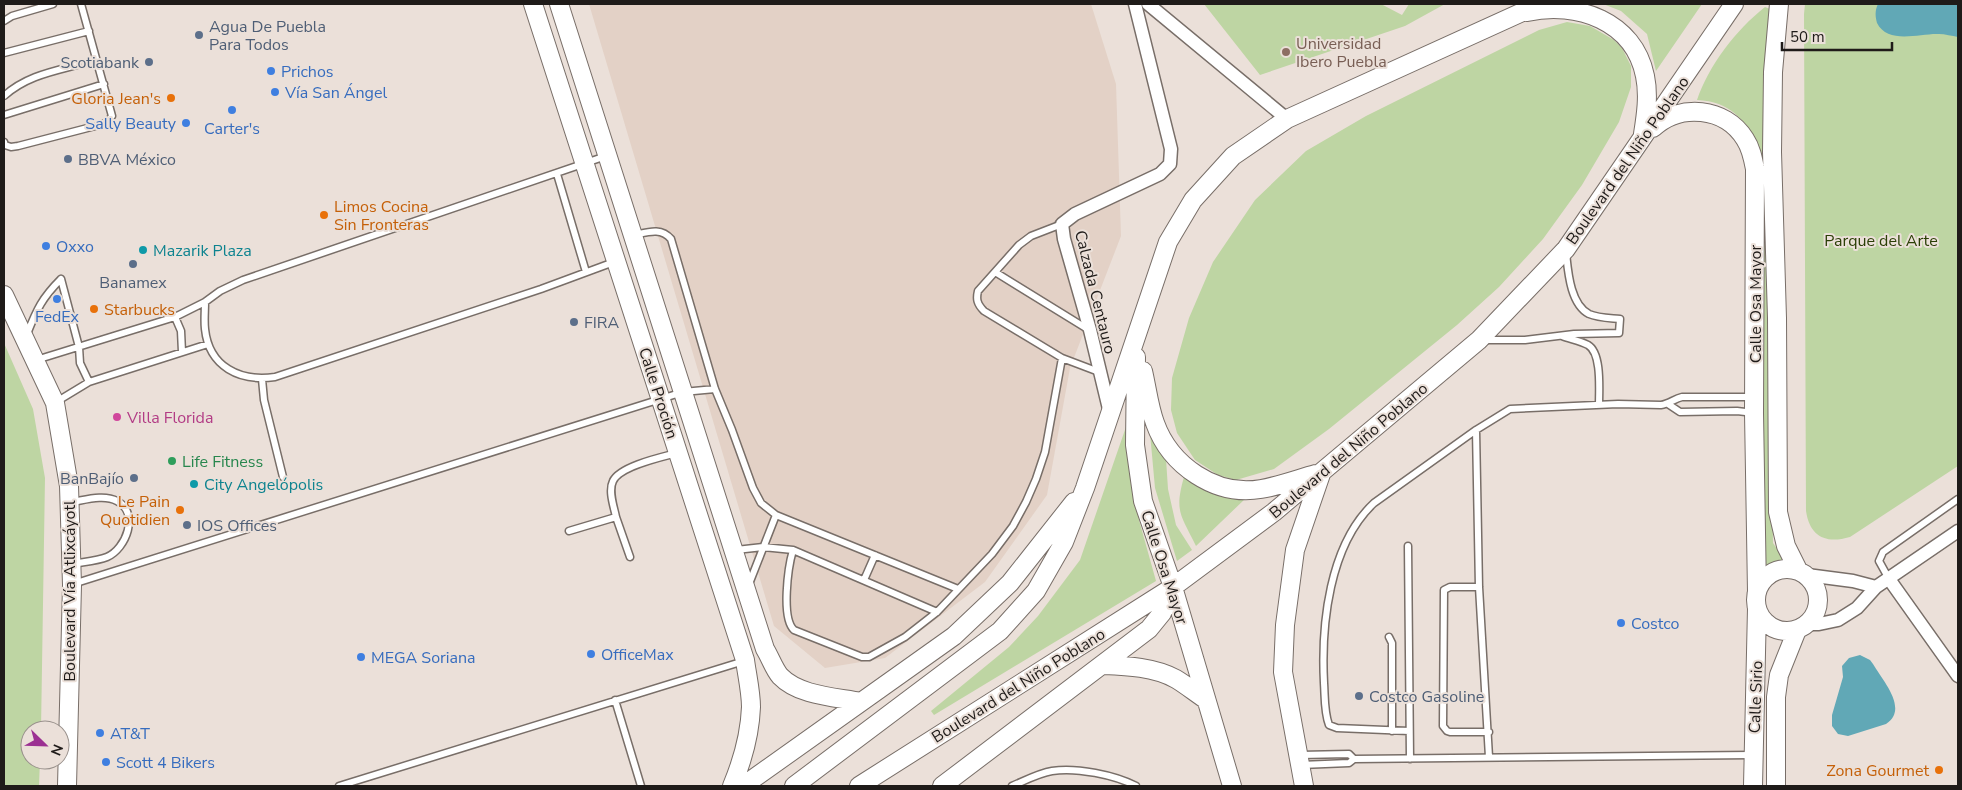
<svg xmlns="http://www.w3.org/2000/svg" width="1962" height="790" font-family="'Nunito Sans',sans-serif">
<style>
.built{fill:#e3d1c6}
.green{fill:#bed5a3}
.water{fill:#61a8b6}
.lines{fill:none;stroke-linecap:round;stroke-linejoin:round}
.lane-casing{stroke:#786e68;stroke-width:9}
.street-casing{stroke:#786e68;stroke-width:15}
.secondary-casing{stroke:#786e68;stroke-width:20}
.lane{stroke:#fff;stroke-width:6}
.street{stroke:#fff;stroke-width:12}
.secondary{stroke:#fff;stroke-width:18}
.service-dot{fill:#5c6f8a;stroke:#ebe0d9;stroke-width:2}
.education-dot{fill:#8d6e63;stroke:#ebe0d9;stroke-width:2}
.shop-dot{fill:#3f7fe0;stroke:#ebe0d9;stroke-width:2}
.food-dot{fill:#e8710a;stroke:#ebe0d9;stroke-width:2}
.culture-dot{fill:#0f9aa8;stroke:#ebe0d9;stroke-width:2}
.hotel-dot{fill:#d1479c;stroke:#ebe0d9;stroke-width:2}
.leisure-dot{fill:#2e9e5b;stroke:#ebe0d9;stroke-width:2}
.labels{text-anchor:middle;stroke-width:4;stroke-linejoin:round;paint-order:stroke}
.service-label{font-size:16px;fill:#4e5e75;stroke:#ebe0d9;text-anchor:start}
.education-label{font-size:16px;fill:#785e54;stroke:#ebe0d9;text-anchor:start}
.shop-label{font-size:16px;fill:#366cbe;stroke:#ebe0d9;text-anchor:start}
.food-label{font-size:16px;fill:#c56008;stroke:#ebe0d9;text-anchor:end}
.street-label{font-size:16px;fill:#1f1b19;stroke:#ebe0d9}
.park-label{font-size:16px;fill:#2b3f06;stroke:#ebe0d9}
.culture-label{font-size:16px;fill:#0d838f;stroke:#ebe0d9;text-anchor:start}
.hotel-label{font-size:16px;fill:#b23c85;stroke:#ebe0d9;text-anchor:start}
.leisure-label{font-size:16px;fill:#27864d;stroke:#ebe0d9;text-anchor:start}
</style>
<rect width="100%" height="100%" fill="#ebe0d9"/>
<path class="built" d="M 589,4 L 1091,4 L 1116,84 L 1121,236 L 1070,368 L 1047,495 L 985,582 L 885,658 L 825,668 L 774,626 Z"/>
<path class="green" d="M 1204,4 L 1381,4 L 1402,15 L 1409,4 L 1445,4 L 1405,26 L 1260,75 Z
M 1603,4 L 1702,4 L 1656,71 L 1647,34 L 1621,11 Z
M 1805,4 L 1958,4 L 1958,466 L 1850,537 C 1826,544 1810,537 1806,511 L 1804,14 Z
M 1765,7 L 1775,11 L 1766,77 L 1773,543 L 1785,561 L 1774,564 L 1762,573 L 1759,147 C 1745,120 1730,101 1697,100 C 1709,65 1736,30 1765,7 Z
M 1567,22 L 1590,26 L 1614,40 L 1622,48 L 1631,66 L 1631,87 L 1619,122 L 1582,185 L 1543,239 L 1499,287 L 1457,325 L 1329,429 L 1274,469 L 1236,480 L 1218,475 L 1195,460 L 1177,433 L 1171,410 L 1172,378 L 1189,318 L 1213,262 L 1255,200 L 1306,151 L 1366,116 L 1539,30 Z
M 4,343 L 33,409 L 45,478 L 41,730 L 30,730 L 30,760 L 40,760 L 39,786 L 4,786 Z
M 1127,424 L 1129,468 L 1139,520 L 1156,581 L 934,715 L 931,711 L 1009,647 L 1038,616 L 1080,560 Z
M 1150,433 L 1166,459 L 1168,489 L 1176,525 L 1192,550 L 1177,561 L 1155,488 Z
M 1184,477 C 1203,489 1223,494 1246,498 L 1196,546 C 1181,515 1174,512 1184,477 Z"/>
<path class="water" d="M 1878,4 L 1958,4 L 1958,37 C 1952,36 1945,34 1939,34 C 1920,33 1888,45 1877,23 C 1875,16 1875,10 1878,4 Z
M 1860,655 L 1870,660 L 1873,664 C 1883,681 1909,709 1886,724 L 1848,736 L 1838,734 L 1832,726 L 1832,715 L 1843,677 L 1842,666 L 1849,658 Z"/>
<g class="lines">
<g class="lane-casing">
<path id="lane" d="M 4,21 L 12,16 L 53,4
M 4,53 L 89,31
M 4,96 C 25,77 50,72 77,65
M 4,115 L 104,84
M 4,142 L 5,145 L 11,147 L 18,146 L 103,124 L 108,121 L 112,116 L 81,4
M 606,156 L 243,280 L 220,291 L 205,302 C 205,311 204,321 205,329 C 209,367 240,382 275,377 L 541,289 L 614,262
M 557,174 L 586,272
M 1062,224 L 1031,236 L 1019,245 L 978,291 C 976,299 977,304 984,311 L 1062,358 L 1099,372
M 634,235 C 648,232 661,227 671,239 L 715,389 L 732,430 L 753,488 L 761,503 L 776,515 L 958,589
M 995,272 L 1089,330
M 61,279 L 79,347 L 80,363 L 89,382
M 175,317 L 181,331 L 182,352
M 27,334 C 37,309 42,298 61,279
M 1562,336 C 1570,339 1580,341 1588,345 C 1602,353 1599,390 1599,405
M 1483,340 L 1525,340 L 1574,334 L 1619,333 L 1620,319 C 1610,318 1598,318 1589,314 C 1570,304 1568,271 1566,253
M 36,360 L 175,317 L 205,302
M 262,379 L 264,400 L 283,477
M 56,402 L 89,382 L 208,344
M 1668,404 L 1680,412 L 1737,411 L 1754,413
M 1476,430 L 1479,587 L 1489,757
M 72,502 C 85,500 104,494 117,501 C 140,513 126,549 107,557 C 97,561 83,562 73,564
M 616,517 L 630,557
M 569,531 L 616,517 C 614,507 608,491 613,481 C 620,466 662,457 677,453
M 1408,546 L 1410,759
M 736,550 L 763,547 L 793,550 L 937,612
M 793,550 C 788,567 781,618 794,630 L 862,657 L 869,657 L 905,637 L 937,612 L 992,554 L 1013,526 L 1026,502 L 1036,479 L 1045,452 L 1062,358
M 1889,579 L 1879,561 L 1883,552 L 1958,499
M 864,580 L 875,555
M 73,584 L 683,392 L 715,389
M 749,584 L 776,515
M 1479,587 L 1450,587 L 1444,590 L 1443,726 L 1447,731 L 1450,732 L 1489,732
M 1389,637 L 1392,643 L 1392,731
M 615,700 L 641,786
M 1409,731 L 1337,728 L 1329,725 C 1324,712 1325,697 1324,683 C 1321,625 1329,545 1374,503 L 1476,430 L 1510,409 L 1618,404 L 1661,405 C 1669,404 1674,399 1682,397 L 1754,397
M 1300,755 L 1349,754 L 1354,759
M 1301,765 L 1349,763 L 1354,759 L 1752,755
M 339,786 L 744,661
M 1012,786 C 1024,781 1039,773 1052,771 C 1076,767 1115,775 1136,786"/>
</g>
<g class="street-casing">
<path id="street" d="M 1148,4 L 1287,119
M 1110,413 L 1090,330 L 1064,239 L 1062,224 L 1075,214 L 1160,174 L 1170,164 L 1171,149 L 1135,4
M 1807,575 L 1853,581 L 1876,587
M 1889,579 L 1958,676
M 1807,624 L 1819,624 L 1838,620 L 1857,608 L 1876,587 L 1958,531"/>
</g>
<g class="secondary-casing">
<path id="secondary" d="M 533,4 L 745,660 C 747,675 751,692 751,707 C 750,733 742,762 732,786
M 559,4 L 765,649 C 770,657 774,669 780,676 C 799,696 836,697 861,702
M 1779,4 L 1773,72 L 1772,152 L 1777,318 L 1778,512 L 1786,546 L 1798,570
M 1527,12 C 1577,1 1634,21 1645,76 C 1649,95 1646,115 1643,134
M 1653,128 C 1680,103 1725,107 1745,139 C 1751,148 1753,158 1755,169 L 1754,413 L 1757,592
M 4,295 L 55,403 L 69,486 L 72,585 L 67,786
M 1136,357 L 1135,445 L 1143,501 L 1173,587 L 1232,786
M 1143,371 C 1147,388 1149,407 1155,423 C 1170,465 1215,497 1261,489 C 1279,486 1298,479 1316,474
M1756 600a31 31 0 1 1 62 0a31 31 0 1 1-62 0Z
M 1103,665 C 1127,666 1154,667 1176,679 C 1186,685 1196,693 1205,699
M 743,786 L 954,636 L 1010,583 L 1074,502
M 794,786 L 1000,631 L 1036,591 L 1064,542 L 1085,488 L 1168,242 L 1193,200 L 1233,156 L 1287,119 L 1540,4
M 859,786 L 1173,587 L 1274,512 L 1479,340 L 1566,249 L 1734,4
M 942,786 L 1149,629 L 1162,613 L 1173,587
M 1304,786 L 1283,672 L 1285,625 L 1295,550 L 1321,474
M 1753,786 L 1757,608
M 1776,786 L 1776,697 L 1779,675 L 1797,630"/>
</g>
<use href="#lane" class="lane"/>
<use href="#street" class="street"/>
<use href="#secondary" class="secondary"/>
</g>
<g class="service-dot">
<circle cx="199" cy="35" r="5"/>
<circle cx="149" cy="62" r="5"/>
<circle cx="68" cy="159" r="5"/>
<circle cx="133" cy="264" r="5"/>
<circle cx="574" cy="322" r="5"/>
<circle cx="134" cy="478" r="5"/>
<circle cx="187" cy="525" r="5"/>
<circle cx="1359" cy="696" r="5"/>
</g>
<circle class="education-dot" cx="1286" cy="52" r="5"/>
<g class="shop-dot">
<circle cx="271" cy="71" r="5"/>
<circle cx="275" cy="92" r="5"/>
<circle cx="232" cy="110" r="5"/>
<circle cx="186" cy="123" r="5"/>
<circle cx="46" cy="246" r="5"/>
<circle cx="57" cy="299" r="5"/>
<circle cx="1621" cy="623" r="5"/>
<circle cx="591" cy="654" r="5"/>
<circle cx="361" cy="657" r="5"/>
<circle cx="100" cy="733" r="5"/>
<circle cx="106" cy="762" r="5"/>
</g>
<g class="food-dot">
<circle cx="171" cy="98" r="5"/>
<circle cx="324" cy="215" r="5"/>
<circle cx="94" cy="309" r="5"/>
<circle cx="180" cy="510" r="5"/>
<circle cx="1939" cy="770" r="5"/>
</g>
<g class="culture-dot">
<circle cx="143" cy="250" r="5"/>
<circle cx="194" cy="484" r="5"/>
</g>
<circle class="hotel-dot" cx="117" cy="417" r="5"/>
<circle class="leisure-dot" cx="172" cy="461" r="5"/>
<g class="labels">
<g class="service-label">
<text x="209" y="32">Agua De Puebla<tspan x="209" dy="18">Para Todos</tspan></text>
<text x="139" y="68" text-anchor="end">Scotiabank</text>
<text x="78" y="165">BBVA México</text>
<text x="133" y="288" text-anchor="middle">Banamex</text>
<text x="584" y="328">FIRA</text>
<text x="124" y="484" text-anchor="end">BanBajío</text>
<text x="197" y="531">IOS Offices</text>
<text x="1369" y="702">Costco Gasoline</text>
</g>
<g class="education-label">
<text x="1296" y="49">Universidad<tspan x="1296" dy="18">Ibero Puebla</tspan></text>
</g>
<g class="shop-label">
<text x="281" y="77">Prichos</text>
<text x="285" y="98">Vía San Ángel</text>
<text x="176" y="129" text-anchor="end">Sally Beauty</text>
<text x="232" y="134" text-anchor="middle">Carter's</text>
<text x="56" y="252">Oxxo</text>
<text x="57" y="322" text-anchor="middle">FedEx</text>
<text x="1631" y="629">Costco</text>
<text x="601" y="660">OfficeMax</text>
<text x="371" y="663">MEGA Soriana</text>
<text x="110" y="739">AT&amp;T</text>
<text x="116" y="768">Scott 4 Bikers</text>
</g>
<g class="food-label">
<text x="161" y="104">Gloria Jean's</text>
<text x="334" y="212" text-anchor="start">Limos Cocina<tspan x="334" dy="18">Sin Fronteras</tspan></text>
<text x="104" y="315" text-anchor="start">Starbucks</text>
<text x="170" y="507">Le Pain<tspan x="170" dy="18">Quotidien</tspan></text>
<text x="1929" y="776">Zona Gourmet</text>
</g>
<g class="street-label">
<text transform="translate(1627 160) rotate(-55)" y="6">Boulevard del Niño Poblano</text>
<text transform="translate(1096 292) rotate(76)" y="6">Calzada Centauro</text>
<text transform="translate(1755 304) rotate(-90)" y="6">Calle Osa Mayor</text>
<text transform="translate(659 393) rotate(72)" y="6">Calle Proción</text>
<text transform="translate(1348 450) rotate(-40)" y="6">Boulevard del Niño Poblano</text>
<text transform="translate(1165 567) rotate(72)" y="6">Calle Osa Mayor</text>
<text transform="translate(69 591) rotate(-90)" y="6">Boulevard Vía Atlixcáyotl</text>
<text transform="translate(1018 685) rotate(-32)" y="6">Boulevard del Niño Poblano</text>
<text transform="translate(1755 697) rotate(-88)" y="6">Calle Sirio</text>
</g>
<g class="park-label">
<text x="1881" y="246">Parque del Arte</text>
</g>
<g class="culture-label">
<text x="153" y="256">Mazarik Plaza</text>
<text x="204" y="490">City Angelópolis</text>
</g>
<g class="hotel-label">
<text x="127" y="423">Villa Florida</text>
</g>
<g class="leisure-label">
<text x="182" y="467">Life Fitness</text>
</g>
</g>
<rect width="1962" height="790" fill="none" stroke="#1f1b19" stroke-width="10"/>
<g transform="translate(45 745) rotate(113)"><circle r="24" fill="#ebe0d9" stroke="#99918c"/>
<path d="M0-4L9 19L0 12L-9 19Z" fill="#9b3092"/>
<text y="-8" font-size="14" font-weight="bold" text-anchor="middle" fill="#1f1b19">N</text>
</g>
<path d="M1782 42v8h110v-8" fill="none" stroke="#1f1b19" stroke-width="2.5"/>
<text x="1790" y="42" font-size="15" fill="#1f1b19" stroke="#ebe0d9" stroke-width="4" paint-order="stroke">50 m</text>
</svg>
